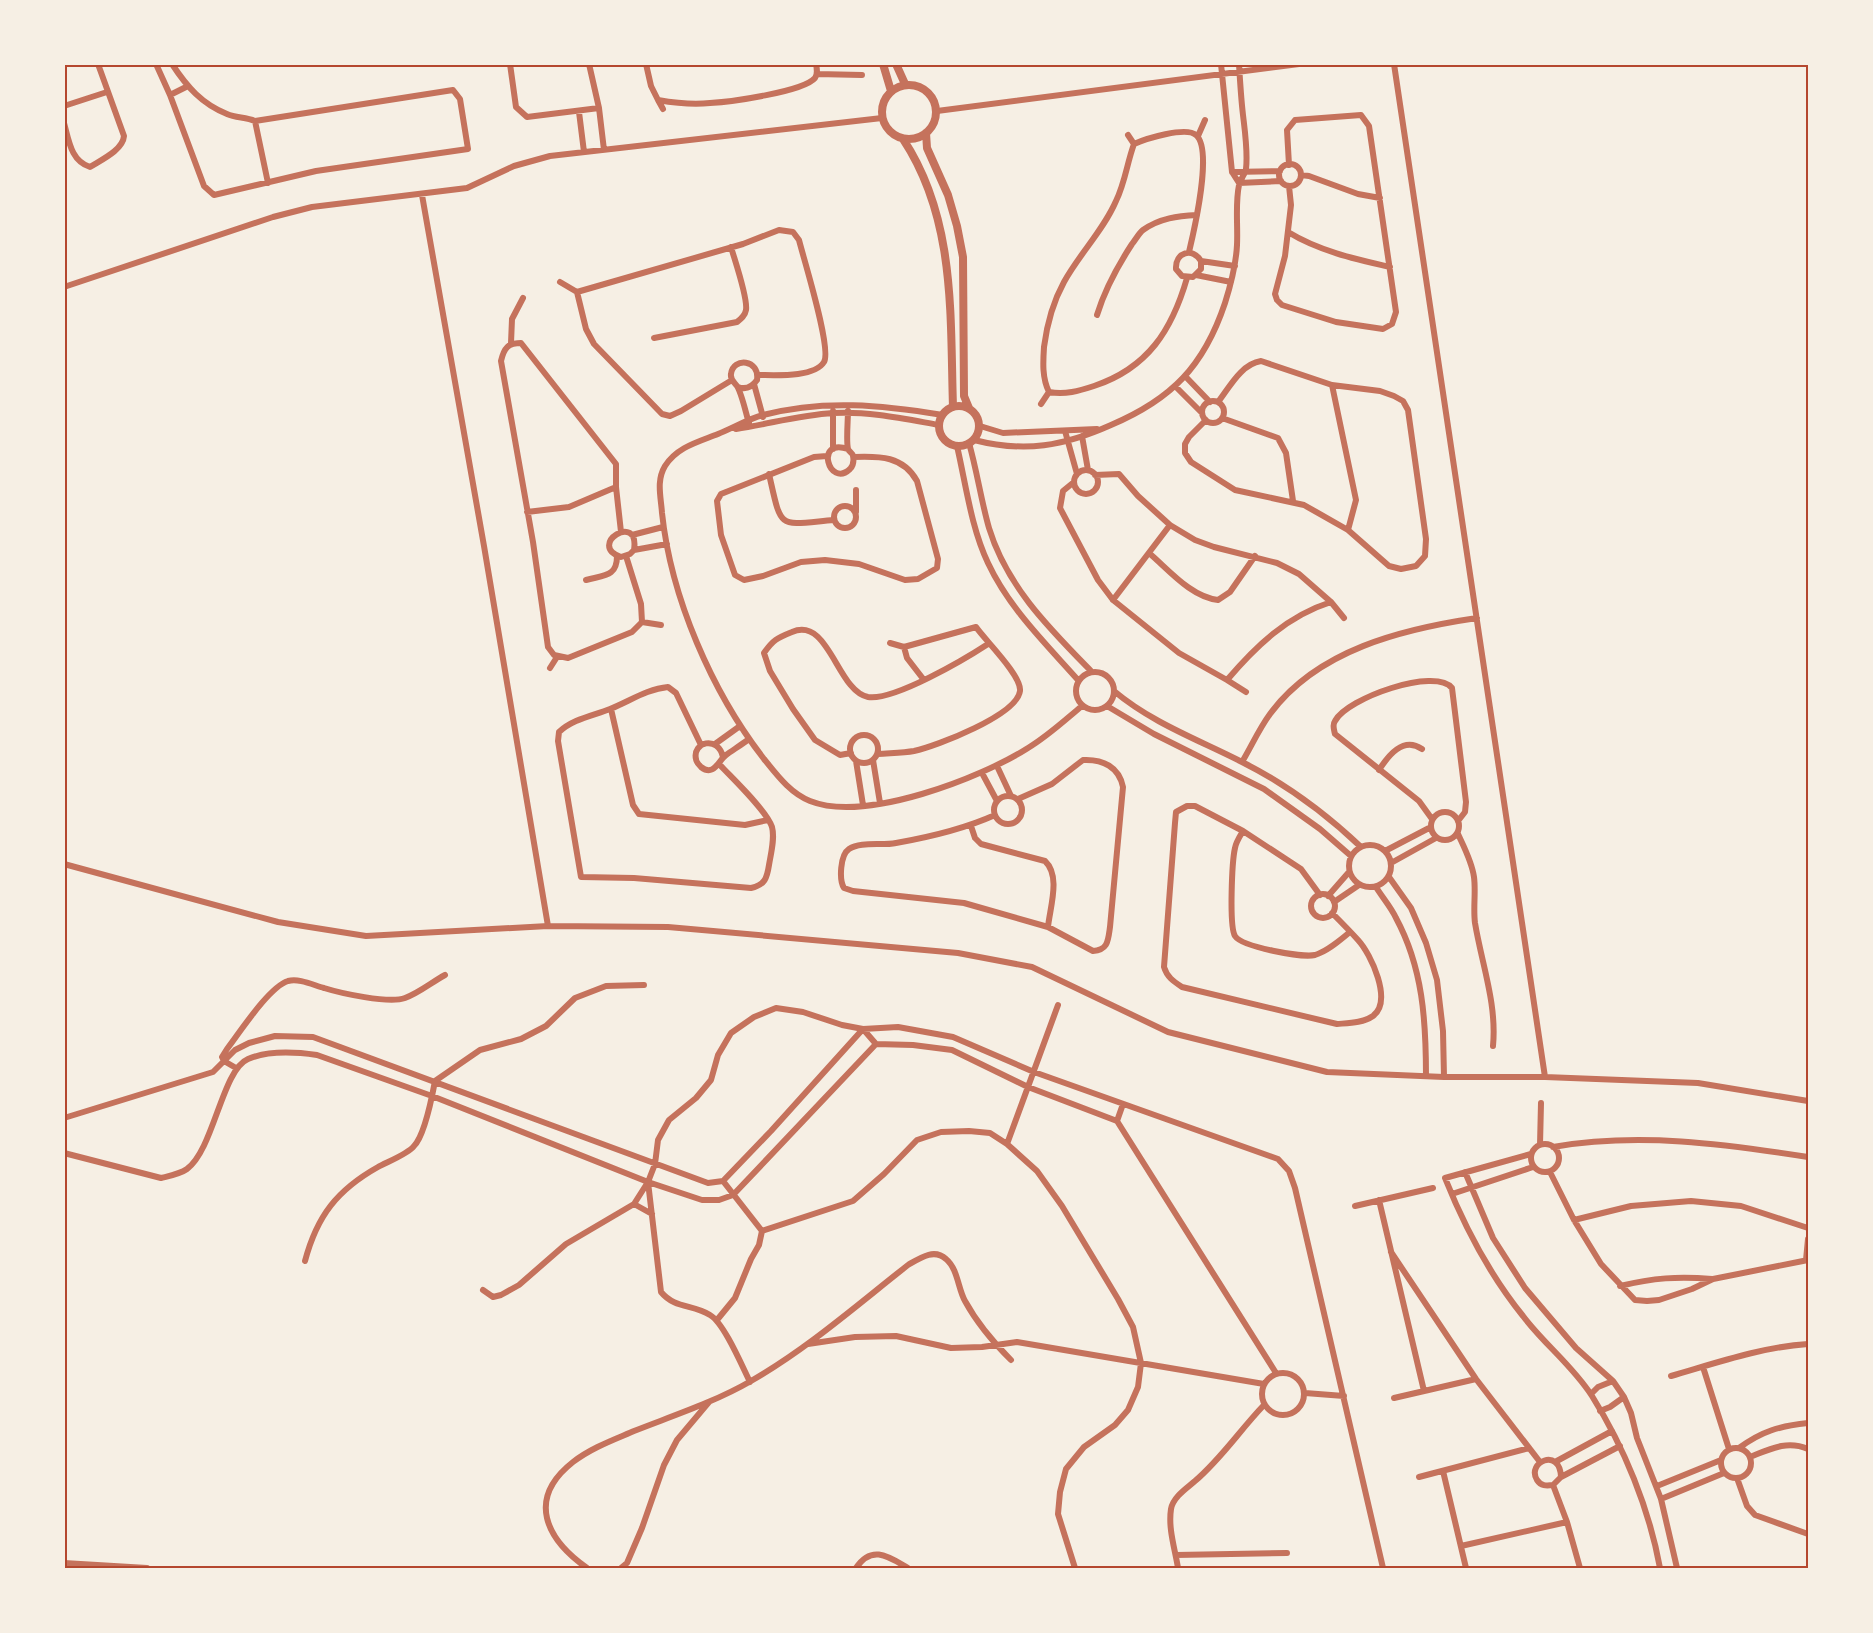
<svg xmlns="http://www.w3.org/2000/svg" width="1873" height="1633" font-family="'Noto Serif',serif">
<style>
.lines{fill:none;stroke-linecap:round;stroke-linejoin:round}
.minor{stroke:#c5725c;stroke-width:6}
.tertiary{stroke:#c5725c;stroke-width:8}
.neatline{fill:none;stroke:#b5482f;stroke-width:2}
</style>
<rect width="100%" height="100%" fill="#f6efe4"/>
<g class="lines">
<path class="minor" d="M 156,64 L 170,95 L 204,186 L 214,195 L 316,171 L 468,149 L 460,99 L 453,90 L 255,121 C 246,117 236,118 227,114 C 202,104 187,87 172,64
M 510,64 L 516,107 L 527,117 L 599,108
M 589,64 L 599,108 L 604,150
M 646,64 L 651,86 L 658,100 C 675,103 693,105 710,103 C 729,102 803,92 815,78 C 818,74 817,69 816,64
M 1221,64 L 1232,172 L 1239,183
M 1394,64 L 1545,1077
M 817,74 L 862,75
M 170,95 L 186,87
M 658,100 L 663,109
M 64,106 L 107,92
M 937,111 L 1299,64
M 579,112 L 584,152
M 255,121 L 268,183
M 64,123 C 69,141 71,161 90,167 C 101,160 123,150 124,136 L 98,64
M 1128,135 L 1134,144
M 1198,136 L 1205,120
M1279 175a11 11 0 1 1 22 0a11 11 0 1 1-22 0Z
M 1289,165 L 1287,130 L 1295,120 L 1361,115 L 1369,126 L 1396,312 L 1392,324 L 1383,329 L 1336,322 L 1282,305 L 1277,300 L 1275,294 L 1285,256 L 1291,205 L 1289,186
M 1232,172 L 1280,171
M 1301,175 L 1309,176 L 1358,194 L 1380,198
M 1239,183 L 1281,181
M 422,195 L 484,546 L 548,926
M 1288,232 C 1319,251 1355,259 1390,267
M 1201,261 L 1201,269 L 1193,277 L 1182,276 L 1176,269 C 1175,252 1193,247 1201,261 L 1235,266
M 1196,275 L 1231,282
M 1187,278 C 1172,330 1148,368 1094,386 C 1079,391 1065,395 1049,392 C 1042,378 1043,362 1044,347 C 1047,324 1053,302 1064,282 C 1080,253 1103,231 1116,201 C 1125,183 1127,163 1134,144 C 1145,139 1186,126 1196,135 C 1213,149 1194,231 1189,252
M 560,282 L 577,292
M 64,287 L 273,217 L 312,207 L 467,188 L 514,166 L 550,156 L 882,118
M 1097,315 C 1105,289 1117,267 1132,244 C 1136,239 1139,233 1143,230 C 1160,218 1178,216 1197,215
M 654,338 L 737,322 C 741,319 745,316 746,310 C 748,298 735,261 731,247
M 511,343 L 512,319 L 523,298
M 1185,376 L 1210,402
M 732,380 L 681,411 L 670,416 L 662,414 L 594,344 L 586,329 L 577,292 L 743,244 L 779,230 L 793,232 L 799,240 C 804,260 832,349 824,362 C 814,378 774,375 758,375
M 754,384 L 763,417
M 1332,385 L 1356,500 L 1348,530
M 1175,386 L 1202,413
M 738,387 C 746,390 752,387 757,380 C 760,359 733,357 731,374 C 730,380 734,382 737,386 C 742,394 746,414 749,423
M1202 412a11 11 0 1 1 22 0a11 11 0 1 1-22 0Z
M 1041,404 L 1049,392
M 848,411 C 848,420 846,441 848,449 C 849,452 853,453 853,456 C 854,461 853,466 850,469 C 829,489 814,437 848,449
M 943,415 C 882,405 824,399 763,415 C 748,419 733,428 718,434 C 698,442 677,447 665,466 C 656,481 661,497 662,513 C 671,598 712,692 764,759 C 777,775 790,793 810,801 C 865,823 981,778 1028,748 C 1048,736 1065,720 1082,706
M 1222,418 L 1278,438 L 1286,453 L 1293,501
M 1206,420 L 1189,437 L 1185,444 L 1185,453 L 1191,462 L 1235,490 L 1304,505 L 1348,530 L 1389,566 L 1401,569 L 1416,566 L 1425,556 L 1426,539 L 1408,410 L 1403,401 L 1394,396 L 1380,391 L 1332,385 L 1261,361 C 1241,364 1229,388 1218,402
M 980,426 L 1003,433 L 1097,429
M 736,429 C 769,424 800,415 833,413 C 869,411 905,419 939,425
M 1065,431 L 1077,474
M 1082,436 L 1088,470
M 974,440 C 1025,453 1064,446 1111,425 C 1172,399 1204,366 1225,303 C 1231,284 1236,265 1237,245 C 1238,225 1235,204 1239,185 C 1240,179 1245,175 1246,169 C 1248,152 1245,132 1243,115 C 1241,98 1240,81 1239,64
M 969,443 C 977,471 981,500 989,528 C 1007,587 1050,629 1092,672
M 957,446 C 966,485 971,527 988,563 C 1009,608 1046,644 1078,680
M 833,449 L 833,411
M 827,456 L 814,457 L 721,494 L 717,501 L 721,535 L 735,575 L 744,580 L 763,576 L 801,562 L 825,560 L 859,564 L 905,580 L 918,579 L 937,568 L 938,559 L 917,481 C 903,456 880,456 854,457
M1074 482a12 12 0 1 1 24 0a12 12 0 1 1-24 0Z
M 769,474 C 782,531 777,525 834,520
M 1074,482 L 1063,491 L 1060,508 L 1098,580 L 1113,600 L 1179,653 L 1227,680 C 1256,646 1287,616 1331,602 L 1299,574 L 1277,563 L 1214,547 L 1195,540 L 1170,525 L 1138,496 L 1119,474 L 1095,475
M834 517a11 11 0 1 1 22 0a11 11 0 1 1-22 0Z
M 527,512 L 569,507 L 616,487
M 856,512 L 856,490
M 621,532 L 616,487 L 616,464 L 521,343 C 508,343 504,348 501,361 L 533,542 L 548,647 L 554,655 L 568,658 L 632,632 L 642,622 L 641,604 L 626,556
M 632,535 L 663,527
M 634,550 C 640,511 586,545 621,557 L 630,554 L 634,550 L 667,544
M 1149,553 C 1169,570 1191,597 1218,600 L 1230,592 L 1255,556
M 586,580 C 604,575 617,577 617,556
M 1113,600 L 1170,525
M 1331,602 L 1344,618
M 642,622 L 661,625
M 890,643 L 904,647
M 550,668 L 557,657
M1076 691a19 19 0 1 1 38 0a19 19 0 1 1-38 0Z
M 1227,680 L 1246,692
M 1114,691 C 1152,723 1199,740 1242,762 C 1286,784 1325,813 1361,847
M 1107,706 L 1154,734 L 1264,789 L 1320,829 L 1351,856
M 611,709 L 633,805 L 639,814 L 745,825 L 768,820
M850 749a14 14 0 1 1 28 0a14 14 0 1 1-28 0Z
M 715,744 L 740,726
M 701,745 L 676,693 L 668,687 C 647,689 630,701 610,709 C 592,716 573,719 559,732 L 558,741 L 581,877 L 634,878 L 751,888 C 765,885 767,878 769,865 C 771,853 775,838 772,827 C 767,811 732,778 720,765
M 851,753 L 840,755 L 815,740 L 793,709 L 770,671 L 764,653 C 773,640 777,638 792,632 C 829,616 837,691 868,697 C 894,701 965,659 988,644
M 878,754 C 890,753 903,753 914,751 C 937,746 1017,715 1020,691 C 1022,676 985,640 976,627 L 904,647 L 907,658 L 924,680
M 723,757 C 718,735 692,742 696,759 C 696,762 699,765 701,767 C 714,777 718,761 726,755 C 733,750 741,745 749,739
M 873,760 L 880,803
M 856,761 L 863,805
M 1242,762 C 1251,747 1259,729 1270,714 C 1317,650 1402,629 1477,618
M 997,766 L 1011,796
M 1379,770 C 1388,756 1403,736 1422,749
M 982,773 L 997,801
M994 810a14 14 0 1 1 28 0a14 14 0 1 1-28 0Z
M1431 826a14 14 0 1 1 28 0a14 14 0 1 1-28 0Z
M 995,815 C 964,829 930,837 896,843 C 882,846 861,841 849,849 C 840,855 839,880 844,888 L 853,891 L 964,903 L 1048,927 L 1093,951 C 1108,950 1108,941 1110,927 L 1123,787 C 1119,767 1103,759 1083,760 L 1052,784 L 1018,799
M 1432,819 L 1419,801 L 1335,734 C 1334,730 1332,725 1335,721 C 1347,698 1435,667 1452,688 L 1466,802 L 1465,812 L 1458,821
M 971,826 L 975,838 L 981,844 L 1045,861 C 1061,876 1050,907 1048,927
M 1243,831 C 1240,836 1236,842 1235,848 C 1232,861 1229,926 1235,936 C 1242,947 1302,958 1315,955 C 1328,951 1340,940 1350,932
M 1458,834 C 1464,847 1472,862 1474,877 C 1476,892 1473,908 1475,923 C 1482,965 1497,1004 1493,1046
M1349 866a21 21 0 1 1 42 0a21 21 0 1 1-42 0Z
M 1385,851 L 1431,827
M 1391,863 L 1436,838
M 64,864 L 278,922 L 366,936 L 548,926 L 668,927 L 958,953 L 1032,967 L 1168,1032 L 1327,1072 L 1444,1077 L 1545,1077 L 1698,1083 L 1808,1101
M 1389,877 L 1411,908 L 1426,943 L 1437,980 L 1443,1031 L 1444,1077
M 1376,887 C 1382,897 1391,907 1396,918 C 1423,968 1426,1021 1426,1076
M1311 906a12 12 0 1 1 24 0a12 12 0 1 1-24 0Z
M 1320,895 L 1301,869 L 1243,831 L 1195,806 L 1187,806 L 1176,812 L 1175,823 L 1164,967 C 1167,977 1173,981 1182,987 L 1337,1024 C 1349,1023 1363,1023 1373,1016 C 1393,1001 1371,954 1358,940 C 1350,931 1341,922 1332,913
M 1328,896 L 1349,872
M 1334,902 L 1359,885
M 236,1068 L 224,1061 L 222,1057 L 227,1049 C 240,1032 269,987 288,981 C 299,978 313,985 324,988 C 340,993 389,1004 405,998 C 419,993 432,982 445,975
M 64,1118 L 213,1072 L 235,1050 L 249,1043 L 275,1036 L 313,1037 L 708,1183 L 723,1181 L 771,1131 L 863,1029 L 898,1027 L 953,1037 L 1034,1072 L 1278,1159 L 1289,1171 L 1295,1188 L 1383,1568
M 1117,1121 L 1276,1373
M 1117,1121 L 1123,1104
M1531 1158a14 14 0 1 1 28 0a14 14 0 1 1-28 0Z
M 1007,1144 L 1058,1005
M 1540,1145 L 1541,1103
M 1553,1147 C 1638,1132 1725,1144 1808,1157
M 64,1153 L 161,1178 C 169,1176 180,1174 187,1169 C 214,1149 222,1070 248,1059 C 269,1050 296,1052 317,1055 L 432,1096 L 648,1182 L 702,1200 L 719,1200 L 733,1195 L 876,1044 L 913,1045 L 952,1050 L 1028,1087 L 1117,1121
M 1531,1154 L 1445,1178 C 1465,1228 1489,1274 1523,1316 C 1544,1344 1573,1366 1592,1396 C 1624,1447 1649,1508 1660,1568
M 1465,1172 L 1493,1238 L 1525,1288 L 1576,1348 L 1613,1381 L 1624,1397 L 1631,1413 L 1637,1438 L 1661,1499 L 1677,1568
M 1550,1172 L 1574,1220 L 1601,1264 L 1635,1300 L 1647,1301 L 1659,1300 L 1692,1289 L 1713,1279 L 1808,1260
M 723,1181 L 762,1231
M 1452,1194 L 1533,1167
M 1379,1200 L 1424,1391
M 634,1204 L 652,1214
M 1355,1206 L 1433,1188
M 1574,1220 L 1631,1206 L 1691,1201 L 1741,1206 L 1808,1228
M 762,1231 L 853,1201 L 884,1174 L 917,1140 L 941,1132 L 969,1131 L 990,1133 L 1007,1144 L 1037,1171 L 1062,1206 L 1118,1299 L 1133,1327 L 1141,1363 L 1138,1387 L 1128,1410 L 1115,1425 L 1084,1447 L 1066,1469 L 1060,1492 L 1058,1514 L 1075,1568
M 1391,1252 L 1476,1379 L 1540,1462
M 1806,1260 L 1808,1239
M 305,1261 C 317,1216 337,1190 378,1167 C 387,1162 408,1154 414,1146 C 425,1135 432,1097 435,1081 L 480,1050 L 521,1039 L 546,1026 L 575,998 L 606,986 L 644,985
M 1620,1286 C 1653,1278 1678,1276 1712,1279
M 483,1290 L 493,1297 L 501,1295 L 519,1285 L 566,1244 L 634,1204 L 648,1182
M 717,1320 L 735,1298 L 751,1259 L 759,1245 L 762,1231
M 808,1344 L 855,1337 L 896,1336 L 951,1348 L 982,1347 L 1017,1342 L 1264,1384
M 1703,1367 L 1729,1449
M1262 1394a21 21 0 1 1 42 0a21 21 0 1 1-42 0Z
M 1671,1376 C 1716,1363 1762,1347 1808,1344
M 750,1382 C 742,1366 724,1323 710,1315 C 693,1304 675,1309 661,1292 L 648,1182 L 655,1164 L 658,1140 L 669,1120 L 696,1098 L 711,1080 L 718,1055 L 731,1033 L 754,1017 L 776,1008 L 803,1012 L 842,1025 L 863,1029 L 876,1044
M 1305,1393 L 1344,1396
M 1591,1394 L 1598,1387 L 1613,1381
M 1394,1398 L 1476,1379
M 1600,1411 L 1610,1407 L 1624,1397
M 1739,1448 C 1762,1431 1780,1426 1808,1423
M1721 1463a15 15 0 1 1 30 0a15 15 0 1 1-30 0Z
M 1750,1457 C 1770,1449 1787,1440 1808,1449
M 1555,1462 L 1612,1431
M 1443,1471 L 1466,1568
M 1419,1477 L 1529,1448
M 1561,1477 C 1560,1447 1526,1462 1537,1480 C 1541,1486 1546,1486 1553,1485 L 1561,1477 L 1620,1446
M 1737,1478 L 1747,1506 L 1755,1515 L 1808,1534
M 1553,1485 L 1567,1522 L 1580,1568
M 1657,1486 L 1721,1460
M 1661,1499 L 1724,1473
M 1461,1546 L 1567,1522
M 1176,1555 L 1287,1553
M 64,1563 L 147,1568
M 587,1568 C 546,1539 526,1499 573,1462 C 591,1448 613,1440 634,1431 C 672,1416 715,1402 751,1381 C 807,1349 857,1305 908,1265 C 920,1258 934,1248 946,1259 C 958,1269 958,1289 965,1301 C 977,1323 994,1343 1011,1360
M 621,1568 L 627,1563 L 642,1528 L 664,1465 L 677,1440 L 709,1402
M 856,1568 C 872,1544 889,1557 908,1568
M 1178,1568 C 1175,1549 1168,1529 1171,1509 C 1173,1497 1187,1488 1195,1481 C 1221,1459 1240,1430 1264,1405"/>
<path class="tertiary" d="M 883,64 L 891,91
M 896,64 L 905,84
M882 112a27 27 0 1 1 54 0a27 27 0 1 1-54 0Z
M 926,133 L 927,148 L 948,195 L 957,226 L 963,257 L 964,396 L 969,408
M 903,139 C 956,219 950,315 953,407
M939 426a20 20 0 1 1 40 0a20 20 0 1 1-40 0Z"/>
</g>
<rect width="1873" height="1633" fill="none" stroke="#f6efe4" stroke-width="132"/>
<rect x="66" y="66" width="1741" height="1501" class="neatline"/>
</svg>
